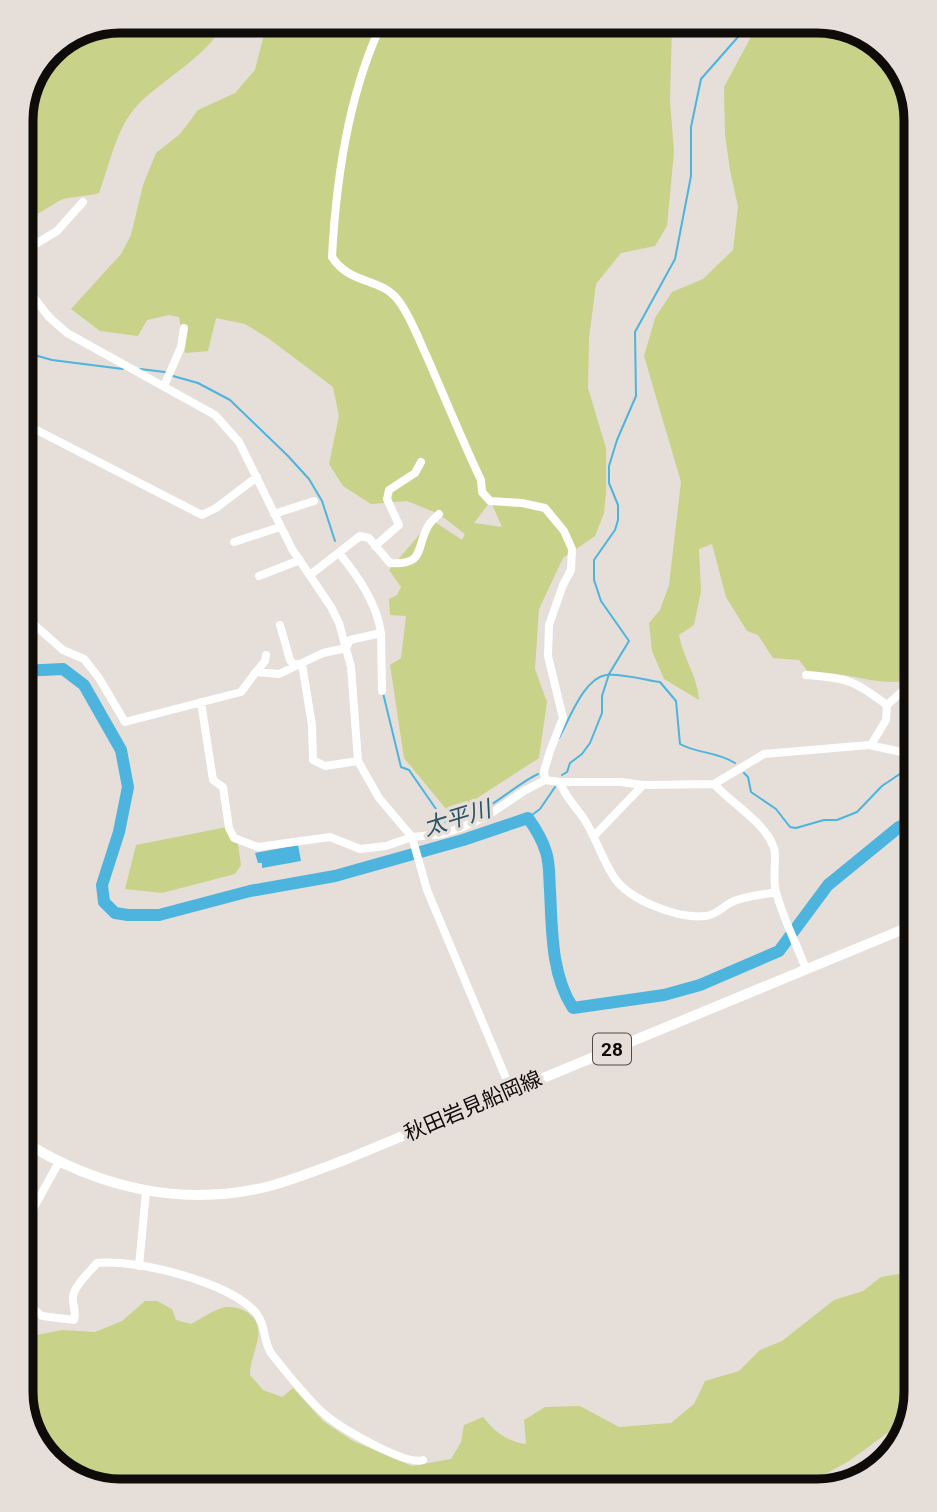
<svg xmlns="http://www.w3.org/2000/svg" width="937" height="1512" font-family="Roboto,'Noto Sans JP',sans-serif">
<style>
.green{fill:#c9d289;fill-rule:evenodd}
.water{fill:#4cb4dd}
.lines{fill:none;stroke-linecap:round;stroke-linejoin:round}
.stream{stroke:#4cb4dd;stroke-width:2}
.river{stroke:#4cb4dd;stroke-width:12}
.minor{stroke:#fff;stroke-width:8}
.major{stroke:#fff;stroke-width:10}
.labels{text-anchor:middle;stroke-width:7;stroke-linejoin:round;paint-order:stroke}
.shield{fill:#e6ded9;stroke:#4f4a47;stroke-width:2}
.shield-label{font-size:19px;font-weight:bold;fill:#0e0b09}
.street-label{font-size:21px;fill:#0e0b09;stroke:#e6ded9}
.water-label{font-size:23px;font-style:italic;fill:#295466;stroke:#e6ded9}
.rim{fill:none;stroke:#0e0b09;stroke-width:9}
</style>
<rect width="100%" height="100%" fill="#e6ded9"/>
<path class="green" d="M 120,21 L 223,21 C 218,50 155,84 135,108 C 115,132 110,164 99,193 C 90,196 66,197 61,200 C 47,207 38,217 21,218 L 21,114 L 50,50 Z
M 261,21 L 677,21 L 672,26 L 670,101 L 674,152 L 667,226 L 655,246 L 621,253 L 596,284 L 589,338 L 588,388 L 606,448 L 606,493 L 604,513 L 595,536 L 563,558 L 539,609 L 535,669 L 547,702 L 539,758 L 451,815 L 404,758 L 390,665 L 401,658 L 406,616 L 390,615 L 389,599 L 397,595 L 401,587 L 389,570 L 432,520 L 462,540 L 465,534 L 439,514 L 407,501 L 371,504 L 343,486 L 329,464 L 339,416 L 333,387 L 268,338 L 245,324 L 216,318 L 208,351 L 185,353 L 179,317 L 169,315 L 147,320 L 138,336 L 100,331 L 71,309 L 121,254 L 131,235 L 143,185 L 156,153 L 180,134 L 198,110 L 235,93 L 255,70 L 263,38 ZM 490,502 L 491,502 L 502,527 L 474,523 Z
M 774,21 L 824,21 L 872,38 L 906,76 L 916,120 L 916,678 C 893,686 872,680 849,676 C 836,673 822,674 809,673 L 799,660 L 773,658 L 758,635 L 747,631 L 726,597 L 712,544 L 699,549 L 701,591 L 694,625 L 679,635 C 683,658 698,677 699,700 L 664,679 L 652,651 L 649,623 L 660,610 L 669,585 L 681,482 L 644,356 L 655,318 L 672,292 L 703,279 L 733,250 L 738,207 L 730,170 L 725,135 L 724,87 L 751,37 Z
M 227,827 L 238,844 L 241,865 L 235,874 L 162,893 L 125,889 L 136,845 Z
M 905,1273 L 916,1276 L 916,1392 L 906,1424 L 897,1426 L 849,1461 L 795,1491 L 114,1491 L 65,1474 L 31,1436 L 21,1392 L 21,1338 L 62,1330 L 95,1332 L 122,1321 L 145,1301 L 157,1301 L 172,1309 L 176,1320 L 191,1324 C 201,1319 216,1308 226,1307 C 245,1306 261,1318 258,1337 C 256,1351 250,1360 250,1375 L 263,1390 L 282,1397 L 293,1388 L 323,1421 L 353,1441 L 412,1466 L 451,1459 L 461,1442 L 464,1425 L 483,1417 C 495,1432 506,1441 526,1444 L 524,1420 L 545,1407 L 580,1406 L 619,1427 L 671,1423 L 694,1404 L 705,1381 L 739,1371 L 760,1350 L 782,1341 L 834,1300 L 863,1291 L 881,1277 Z"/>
<path class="water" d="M 298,845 L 301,861 L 262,868 L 262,863 L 258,863 L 255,853 Z"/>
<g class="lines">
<path class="stream" d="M 21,355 L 27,353 L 52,360 L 123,369
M 140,369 L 165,372
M 173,376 L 198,383 L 230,400 L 288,456 L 309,479 L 322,501 L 335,541
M 383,693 L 401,767 L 409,770 L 445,822 C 477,824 510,787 538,774
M 559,738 C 569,720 584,678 606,675 C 620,673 646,680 660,682 L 676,701 L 680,744 C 698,754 716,751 735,763
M 744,773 L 748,777 L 751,792 L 776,809 L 790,827 L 796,828 L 824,820 L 837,820 L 857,812 L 882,786 L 916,763
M 562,775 L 567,772 L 570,763 L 582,754 L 590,743 L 602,713 L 602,696 L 609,674 L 629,641 L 601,601 L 594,580 L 594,560 L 615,530 L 618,520 L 618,505 L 609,483 L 609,466 L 617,440 L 636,396 L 635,332 L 675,259 L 691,176 L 691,127 L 701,79 L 752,21
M 528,818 L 540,809 L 555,787"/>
<path class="river" d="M 21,671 L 63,669 L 84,685 L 121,750 L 128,787 L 119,832 L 102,885 L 104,902 L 115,913 L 128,915 L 159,915 L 250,891 L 335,876 L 463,840 L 528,818 C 536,829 542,839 546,852 C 550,864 549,878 550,890 C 552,929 551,975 573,1008 L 664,995 L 700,985 L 779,951 L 828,885 L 899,827 L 916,820"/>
<path class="minor" d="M 383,21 C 349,91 336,180 332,257 C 350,285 380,277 398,300 C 411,317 418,338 427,357 C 445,398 462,440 481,480 L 482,492 L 490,501 L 522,503 L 545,508 L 564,531 L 572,549 L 571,570 L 563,585 L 549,625 L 548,656 L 563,718 L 550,751 L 544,771 L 545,780
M 21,253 L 57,231 L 83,202
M 21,281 L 49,317 L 67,333 L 215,415 L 239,442 L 292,549 L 331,607 L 339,623 L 351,667 L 358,761 L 379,798 L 412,837 L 427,890 L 511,1090
M 164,386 L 181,347 L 184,328
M 21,422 L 202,515 L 216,508 L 257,477
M 274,514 L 314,501
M 234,542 L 280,527
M 375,546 L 399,525 L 387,499 L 389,490 L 415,473 L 421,462
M 310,575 L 360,536 L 369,538 L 390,563 C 424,565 416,550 427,528 C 429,523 435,518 439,514
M 259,576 L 300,560
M 21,613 L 63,650 L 84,659 L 99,678 L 125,722 L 241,692 L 256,672 L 279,674 L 323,653 L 346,648 L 350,640 L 381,633 C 377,603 357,575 339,553
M 280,625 L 290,660 L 293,664 L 302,664 L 312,725 L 313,760 L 325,766 L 358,761
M 381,633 L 382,691
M 256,672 L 265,661 L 266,655
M 806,675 C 849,678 852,680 887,705 L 886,720 L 871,745
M 201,702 L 213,780 L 223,787 L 229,828 L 234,838 L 258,847 L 330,837 L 360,849 L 386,846 L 412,837 L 442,834 L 463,827 L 487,816 L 524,791 L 545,780 L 560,782 L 621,782 L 643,785 L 714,784 L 764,754 L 869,745 L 916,755
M 887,705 L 905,689 L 916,690
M 560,782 C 565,798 577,807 586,822 C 596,839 602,858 612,874 C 626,900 678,919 706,916 C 717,915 724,905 734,901 C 747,896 762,895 776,892
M 714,784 C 732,804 765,822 774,848 C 777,858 772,878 776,892 C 783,918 796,943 806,969
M 594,836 L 643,785
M 21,1221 L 33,1209 L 59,1162
M 139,1266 L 146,1192
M 21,1306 L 31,1307 L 42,1316 L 74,1320 C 77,1311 72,1305 73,1297 C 74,1285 90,1272 97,1263 C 137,1259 230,1282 256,1313 C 266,1325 263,1341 271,1353 C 286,1372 309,1402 328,1417 C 343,1429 406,1466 423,1460"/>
<path class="major" d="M 21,1140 C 94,1186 179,1208 266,1187 C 293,1180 320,1169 347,1159 L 916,924"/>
</g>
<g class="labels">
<rect class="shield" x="593" y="1033.5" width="38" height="31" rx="5"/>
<g class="shield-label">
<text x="612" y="1056">28</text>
</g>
<g class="street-label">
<text transform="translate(473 1106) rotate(-23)" y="7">秋田岩見船岡線</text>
</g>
<g class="water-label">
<text transform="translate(457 818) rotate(-17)" y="8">太平川</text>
</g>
</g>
<path d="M0 0H937V1512H0ZM120 33H817A87 87 0 0 1 904 120V1392A87 87 0 0 1 817 1479H120A87 87 0 0 1 33 1392V120A87 87 0 0 1 120 33Z" fill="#e6ded9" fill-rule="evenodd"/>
<path class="rim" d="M120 33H817A87 87 0 0 1 904 120V1392A87 87 0 0 1 817 1479H120A87 87 0 0 1 33 1392V120A87 87 0 0 1 120 33Z"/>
</svg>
